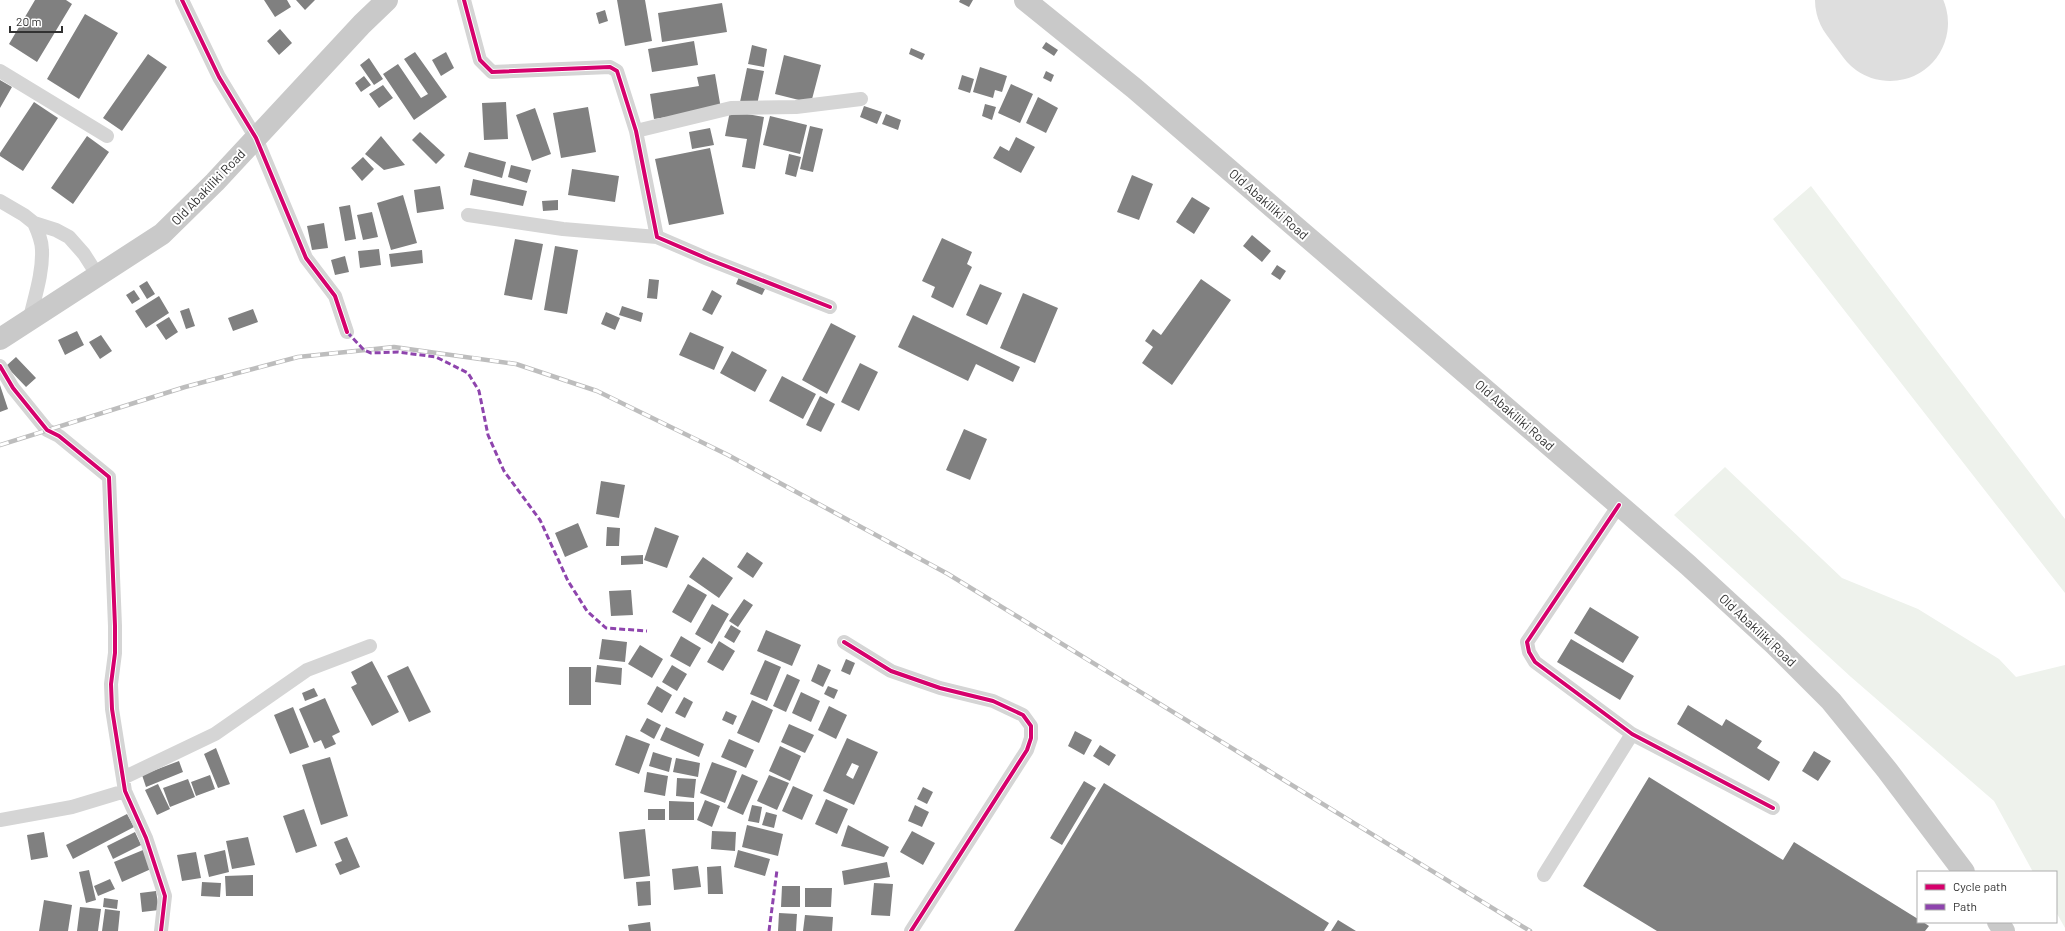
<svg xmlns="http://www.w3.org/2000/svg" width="2065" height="931" font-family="Barlow,sans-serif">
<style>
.green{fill:#eef2ec}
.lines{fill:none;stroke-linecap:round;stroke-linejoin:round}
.runway{stroke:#dedede;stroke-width:116}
.building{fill:#808080;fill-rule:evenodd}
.street{stroke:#d5d5d5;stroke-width:14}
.primary{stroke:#c9c9c9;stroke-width:22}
.rail-casing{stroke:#bdbdbd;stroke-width:4.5}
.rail{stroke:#fff;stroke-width:3;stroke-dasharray:9;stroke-linecap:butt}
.quiet{stroke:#8e44ad;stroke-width:3;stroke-dasharray:6 3;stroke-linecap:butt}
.cycleway-casing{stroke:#fff;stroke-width:6}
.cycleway{stroke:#d6006c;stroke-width:4}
.labels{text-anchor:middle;stroke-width:4;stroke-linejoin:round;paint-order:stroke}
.street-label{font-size:13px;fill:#313131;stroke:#fff}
</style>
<rect width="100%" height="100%" fill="#fff"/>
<path class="green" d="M 1811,186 L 2065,519 L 2065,593 L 1773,219 Z
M 1725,467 L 1842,578 L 1918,609 L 1999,659 L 2016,677 L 2065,665 L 2065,928 L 2056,912 L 2056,872 L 2033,872 L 1994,801 L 1851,677 L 1674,515 Z"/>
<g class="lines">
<path class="runway" d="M 1873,0 L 1890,23"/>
</g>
<path class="building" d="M 35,0 L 66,0 L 72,4 L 37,62 L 9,44 Z
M 264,0 L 287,0 L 291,7 L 275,17 Z
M 296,0 L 315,0 L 305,10 Z
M 617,0 L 645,0 L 652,41 L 625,46 Z
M 960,0 L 973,0 L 969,7 L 959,2 Z
M 722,3 L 727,32 L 662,42 L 658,13 Z
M 605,10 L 608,21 L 599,24 L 596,13 Z
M 85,14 L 118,33 L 79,99 L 47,79 Z
M 280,29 L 292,43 L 279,55 L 267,41 Z
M 694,41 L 698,65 L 652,72 L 648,49 Z
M 1046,42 L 1058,50 L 1054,56 L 1042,48 Z
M 752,45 L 767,49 L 764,67 L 748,64 Z
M 911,48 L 925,54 L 922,60 L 909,54 Z
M 415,52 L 447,97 L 414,120 L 383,74 L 398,64 L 421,98 L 428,94 L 404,59 Z
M 446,52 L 454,68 L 441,76 L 432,60 Z
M 148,54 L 167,67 L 122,131 L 103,118 Z
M 784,55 L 821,65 L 811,103 L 775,94 Z
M 369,58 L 383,79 L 374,85 L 360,65 Z
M 980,67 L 1007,76 L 1002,92 L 995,90 L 993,98 L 973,92 Z
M 747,68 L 764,71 L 757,105 L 740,102 Z
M 1046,71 L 1054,75 L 1051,82 L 1043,78 Z
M 715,74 L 721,109 L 654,119 L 650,94 L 699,86 L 697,77 Z
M 962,75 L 974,79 L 970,93 L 958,89 Z
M 364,76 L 371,85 L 361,92 L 355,83 Z
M 0,80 L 12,87 L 0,108 Z
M 1011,84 L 1033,94 L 1020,123 L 998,113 Z
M 383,85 L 393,98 L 379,108 L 369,94 Z
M 1038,97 L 1058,108 L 1046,133 L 1026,123 Z
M 34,102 L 58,118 L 23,171 L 0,156 L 0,153 Z
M 506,102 L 508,139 L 484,140 L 482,103 Z
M 985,104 L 996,107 L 992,120 L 982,116 Z
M 864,106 L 882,112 L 877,124 L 860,117 Z
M 588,107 L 596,152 L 561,158 L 553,113 Z
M 535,108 L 551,154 L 532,161 L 516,115 Z
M 730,111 L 764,117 L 755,169 L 742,167 L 747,139 L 725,136 Z
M 886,114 L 901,120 L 898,130 L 882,124 Z
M 770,116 L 807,125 L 800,154 L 763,145 Z
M 810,126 L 823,129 L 813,172 L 800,169 Z
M 710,128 L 714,145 L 692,149 L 689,132 Z
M 420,132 L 445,155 L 436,164 L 412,140 Z
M 87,136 L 109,152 L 73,204 L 51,188 Z
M 381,136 L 405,165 L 384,170 L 365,154 Z
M 1016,137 L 1035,147 L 1021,173 L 993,158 L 1000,146 L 1009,151 Z
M 710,148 L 724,214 L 669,225 L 655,159 Z
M 469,152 L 506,162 L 502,178 L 464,167 Z
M 789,154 L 801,157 L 796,177 L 785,174 Z
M 363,157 L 374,169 L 362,181 L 351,168 Z
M 511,165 L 531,170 L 527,183 L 508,177 Z
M 572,169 L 619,176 L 615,202 L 568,195 Z
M 1132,175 L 1153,184 L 1139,220 L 1117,212 Z
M 473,179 L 527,191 L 523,206 L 470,195 Z
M 440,186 L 444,209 L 417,213 L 414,190 Z
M 403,195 L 417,243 L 391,250 L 377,203 Z
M 1192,197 L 1210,208 L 1194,234 L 1176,222 Z
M 558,200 L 558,210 L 543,211 L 542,201 Z
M 350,205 L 356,239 L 345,241 L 339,207 Z
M 372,212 L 378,237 L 363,240 L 357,215 Z
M 324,223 L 328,248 L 312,250 L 307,226 Z
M 1252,235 L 1271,251 L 1262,262 L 1243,246 Z
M 942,238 L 972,252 L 967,264 L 972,267 L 953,308 L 931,297 L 935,287 L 922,281 Z
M 515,239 L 543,244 L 532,300 L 504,295 Z
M 555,246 L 578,250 L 567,314 L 544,310 Z
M 379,249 L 381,265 L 360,268 L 358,251 Z
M 422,250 L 423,263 L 391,267 L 389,254 Z
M 345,256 L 349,272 L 335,275 L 331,260 Z
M 1277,265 L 1286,271 L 1280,280 L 1271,274 Z
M 739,277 L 765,289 L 762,295 L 736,284 Z
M 649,279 L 659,280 L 657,299 L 647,298 Z
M 1201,279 L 1231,300 L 1172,385 L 1142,363 L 1153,347 L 1145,341 L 1153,329 L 1161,335 Z
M 147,281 L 155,294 L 147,299 L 139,286 Z
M 980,284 L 1002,293 L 987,325 L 966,315 Z
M 134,290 L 140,299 L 132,304 L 126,295 Z
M 712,290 L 722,296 L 712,315 L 702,310 Z
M 1023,293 L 1058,308 L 1035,363 L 1000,348 Z
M 159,296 L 169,313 L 146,328 L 135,311 Z
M 622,306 L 643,313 L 641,322 L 619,315 Z
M 189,308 L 195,326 L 186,329 L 180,311 Z
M 253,309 L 258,322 L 233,331 L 228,318 Z
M 606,312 L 620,318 L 615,330 L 601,324 Z
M 913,315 L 1020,367 L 1013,382 L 976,364 L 968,381 L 898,347 Z
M 169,317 L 178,332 L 166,340 L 156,325 Z
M 831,323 L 856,336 L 827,394 L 802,380 Z
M 77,331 L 84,345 L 65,355 L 58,340 Z
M 690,332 L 724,347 L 714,370 L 679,355 Z
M 101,335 L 112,351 L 100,359 L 89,342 Z
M 732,351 L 767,370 L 755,392 L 720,373 Z
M 16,357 L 36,378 L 26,387 L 6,366 Z
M 860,363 L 878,372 L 859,411 L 841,402 Z
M 782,376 L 816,394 L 803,419 L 769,401 Z
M 0,385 L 8,409 L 0,412 Z
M 820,396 L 835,404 L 821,432 L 806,425 Z
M 964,429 L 987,439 L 970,480 L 946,470 Z
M 601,481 L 625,485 L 619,518 L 596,514 Z
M 578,523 L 588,547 L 565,557 L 555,533 Z
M 607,527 L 620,528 L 619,546 L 606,546 Z
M 655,527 L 679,536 L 667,568 L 644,560 Z
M 747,552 L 763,563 L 753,578 L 737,567 Z
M 643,555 L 643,564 L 621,565 L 621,556 Z
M 703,557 L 733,578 L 719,598 L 689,577 Z
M 688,584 L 707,595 L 691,623 L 672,612 Z
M 631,590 L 633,615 L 611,616 L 609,591 Z
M 744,599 L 753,605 L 738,627 L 729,621 Z
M 712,604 L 729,614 L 712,644 L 695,634 Z
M 1590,607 L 1639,637 L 1623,663 L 1574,633 Z
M 731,625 L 741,631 L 734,643 L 724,637 Z
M 766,630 L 801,645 L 792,666 L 757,651 Z
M 681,636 L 701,648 L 690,667 L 670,656 Z
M 602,639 L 627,642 L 625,662 L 599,659 Z
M 1571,639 L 1634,676 L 1620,700 L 1557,662 Z
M 719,641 L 735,651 L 723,671 L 707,662 Z
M 640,645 L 663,659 L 652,678 L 628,664 Z
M 846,659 L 855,663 L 850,675 L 841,671 Z
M 765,660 L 781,667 L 767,701 L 750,694 Z
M 372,661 L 399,712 L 372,726 L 351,687 L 357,684 L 351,672 Z
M 818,664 L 831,670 L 823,687 L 811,681 Z
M 597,665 L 622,668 L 621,685 L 595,682 Z
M 672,665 L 687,674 L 677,691 L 662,682 Z
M 408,666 L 431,712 L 409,722 L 387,676 Z
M 569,667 L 591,667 L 591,705 L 569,705 Z
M 787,674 L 800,680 L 786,712 L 773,706 Z
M 657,686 L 672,695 L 662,713 L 647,704 Z
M 828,686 L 838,690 L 834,699 L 824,694 Z
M 314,688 L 318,696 L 305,701 L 302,693 Z
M 801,692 L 820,701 L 811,722 L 792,713 Z
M 684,697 L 693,702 L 685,718 L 675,713 Z
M 325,698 L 340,732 L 332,736 L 336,744 L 325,749 L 321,740 L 314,743 L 299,709 Z
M 752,700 L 773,710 L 759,743 L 737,733 Z
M 1688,705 L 1722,726 L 1726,719 L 1762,741 L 1757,748 L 1780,762 L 1769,781 L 1677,724 Z
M 829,706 L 847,715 L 836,739 L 818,730 Z
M 293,707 L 309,747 L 290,754 L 274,715 Z
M 726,711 L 737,716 L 733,725 L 722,720 Z
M 647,718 L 661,725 L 654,739 L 640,731 Z
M 789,724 L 814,735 L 805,753 L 781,742 Z
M 666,727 L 704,744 L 699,757 L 660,740 Z
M 1075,731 L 1092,740 L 1084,755 L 1068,746 Z
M 626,735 L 650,744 L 639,774 L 615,765 Z
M 847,738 L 878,752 L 854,805 L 823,791 ZM 852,763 L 859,766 L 853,779 L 846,775 Z
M 729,739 L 754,750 L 746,768 L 721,757 Z
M 1100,745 L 1116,755 L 1109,766 L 1093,756 Z
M 780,746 L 801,756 L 790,781 L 769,771 Z
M 216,748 L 230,784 L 218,788 L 204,754 Z
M 1814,751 L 1831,761 L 1818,781 L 1802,771 Z
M 653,752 L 672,758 L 669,772 L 649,766 Z
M 330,757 L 348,816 L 321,825 L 302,765 Z
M 676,758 L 700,763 L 698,777 L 673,772 Z
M 179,761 L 183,772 L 146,787 L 142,775 Z
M 712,762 L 737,771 L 725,803 L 700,793 Z
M 647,772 L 668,776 L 665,796 L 644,792 Z
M 742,774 L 758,781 L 743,815 L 727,808 Z
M 210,775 L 215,789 L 196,796 L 191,782 Z
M 769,775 L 789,783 L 777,810 L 757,801 Z
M 1649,777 L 1783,860 L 1794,842 L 1918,919 L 1918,922 L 1923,922 L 1929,926 L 1925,931 L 1657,931 L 1583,886 Z
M 677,778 L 696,779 L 694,798 L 676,796 Z
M 188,779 L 195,797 L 170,807 L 163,788 Z
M 1084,781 L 1096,788 L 1062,845 L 1050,838 Z
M 1104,783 L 1329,923 L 1324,931 L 1014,931 Z
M 158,784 L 170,809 L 157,815 L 145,790 Z
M 793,786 L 813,795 L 802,820 L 782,811 Z
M 923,787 L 933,792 L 927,804 L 917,799 Z
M 826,799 L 848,809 L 837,834 L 815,824 Z
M 705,800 L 720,806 L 712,827 L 697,820 Z
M 669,801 L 694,802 L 694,820 L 669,820 Z
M 752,805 L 762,807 L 759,823 L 748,821 Z
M 915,805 L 929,812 L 922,827 L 908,821 Z
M 304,809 L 317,846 L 296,853 L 283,816 Z
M 648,809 L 665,809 L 665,820 L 648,820 Z
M 766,812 L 777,815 L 774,828 L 762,825 Z
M 127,814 L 134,827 L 73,859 L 66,845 Z
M 747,825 L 783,834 L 778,856 L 742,847 Z
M 848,825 L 889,847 L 884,857 L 841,846 Z
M 645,829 L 650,876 L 624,879 L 619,832 Z
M 712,831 L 736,832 L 735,851 L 711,849 Z
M 912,831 L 935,843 L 923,865 L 900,852 Z
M 44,832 L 48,857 L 31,860 L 27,835 Z
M 135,832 L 141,845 L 113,859 L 107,846 Z
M 248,837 L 255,865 L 232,869 L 226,841 Z
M 347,837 L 360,867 L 340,875 L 335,864 L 342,861 L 334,842 Z
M 143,850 L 151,869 L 122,882 L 114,862 Z
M 225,850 L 229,872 L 209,877 L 204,855 Z
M 738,850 L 770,859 L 765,876 L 734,867 Z
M 196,852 L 201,878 L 182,881 L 177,855 Z
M 887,862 L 890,877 L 844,885 L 842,871 Z
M 698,866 L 701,887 L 674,890 L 672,869 Z
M 721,866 L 723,894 L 708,894 L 707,867 Z
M 89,870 L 96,900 L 86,903 L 79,872 Z
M 253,875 L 253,896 L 226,896 L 225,876 Z
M 110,879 L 115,889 L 98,896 L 94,886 Z
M 650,881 L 651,905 L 638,906 L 636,882 Z
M 202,882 L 221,883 L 220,897 L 201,896 Z
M 874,883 L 893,884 L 890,916 L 871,915 Z
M 782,886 L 800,886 L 800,907 L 781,907 Z
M 805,888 L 832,888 L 831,907 L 805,907 Z
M 156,891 L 159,910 L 142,912 L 140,893 Z
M 104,898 L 118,900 L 117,909 L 103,907 Z
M 44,900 L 72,905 L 68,931 L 39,931 Z
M 80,907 L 101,909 L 98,931 L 77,931 Z
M 105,909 L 120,911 L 118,931 L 102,931 Z
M 779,913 L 797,914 L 796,931 L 778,931 Z
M 805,915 L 833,917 L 832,931 L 803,931 Z
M 1338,920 L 1356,931 L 1331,931 Z
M 650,922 L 651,931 L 629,931 L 628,925 Z"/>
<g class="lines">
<path class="street" d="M 182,0 L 219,77 L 256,138 L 306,258 L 335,296 L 347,332
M 464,0 L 480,60 L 492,72 L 610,67 L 617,71 L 636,131 L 657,237 L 708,259 L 830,307
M 0,71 L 107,136
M 636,131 L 731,108 L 796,107 L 861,99
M 0,201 L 24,215 L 34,223 L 56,230 L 69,237 L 84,254 L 98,276
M 468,215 L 563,229 L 657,237
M 29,322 C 34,299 43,274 42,250 C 42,241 38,232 34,223
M 0,366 L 13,388 L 47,430 L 59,436 L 109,477 L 115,626 L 115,653 L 111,684 L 112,709 L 125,791 L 146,838 L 165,896 L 161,931
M 1619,505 L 1527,642 L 1529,652 L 1535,662 L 1632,734 L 1773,808
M 844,642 L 891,671 L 940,688 L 993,701 L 1023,715 L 1031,726 L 1031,738 L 1027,750 L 911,931
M 123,778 L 215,734 L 307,670 L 370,646
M 0,820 L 72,807 L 125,791
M 1544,875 L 1632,734"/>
<path class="primary" d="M 1025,0 L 1134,88 L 1619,505 L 1688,565 L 1775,645 L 1831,701 L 1887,770 L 1964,872
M 0,339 L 162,234 L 215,182 L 362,24 L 387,0
M 1998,922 L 2004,931"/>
<g class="rail-casing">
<path id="rail" d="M 0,445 L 185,387 L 298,357 L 394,347 L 516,364 L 597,391 L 728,455 L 948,574 L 1530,931"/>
</g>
<use href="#rail" class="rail"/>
<path class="quiet" d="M 347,332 L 364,350 L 371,353 L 398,352 L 436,357 L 468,373 L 479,391 L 488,435 L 504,471 L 540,520 L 568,581 L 587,611 L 606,628 L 647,631
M 769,931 L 777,870"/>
<g class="cycleway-casing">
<path id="cycleway" d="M 182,0 L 219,77 L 256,138 L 306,258 L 335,296 L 347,332
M 464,0 L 480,60 L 492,72 L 610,67 L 617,71 L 636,131 L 657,237 L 708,259 L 830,307
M 0,366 L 13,388 L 47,430 L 59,436 L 109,477 L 115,626 L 115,653 L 111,684 L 112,709 L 125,791 L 146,838 L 165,896 L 161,931
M 1619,505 L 1527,642 L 1529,652 L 1535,662 L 1632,734 L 1773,808
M 844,642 L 891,671 L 940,688 L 993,701 L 1023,715 L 1031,726 L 1031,738 L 1027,750 L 911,931"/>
</g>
<use href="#cycleway" class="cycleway"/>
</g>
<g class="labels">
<g class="street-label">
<text transform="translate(208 187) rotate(-46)" y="5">Old Abakiliki Road</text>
<text transform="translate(1269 204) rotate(41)" y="5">Old Abakiliki Road</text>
<text transform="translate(1515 415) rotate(41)" y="5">Old Abakiliki Road</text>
<text transform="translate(1758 630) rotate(43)" y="5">Old Abakiliki Road</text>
</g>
</g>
<rect x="1917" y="871" width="140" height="52" fill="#ffffff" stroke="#adadad"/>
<rect x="1925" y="884" width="20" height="6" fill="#d6006c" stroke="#adadad"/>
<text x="1953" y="891" font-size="12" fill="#313131">Cycle path</text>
<rect x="1925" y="904" width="20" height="6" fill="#8e44ad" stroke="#adadad"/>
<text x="1953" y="911" font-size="12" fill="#313131">Path</text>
<path d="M10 26v6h52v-6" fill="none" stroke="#313131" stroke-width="2"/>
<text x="16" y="26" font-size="12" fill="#313131" stroke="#ffffff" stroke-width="3" paint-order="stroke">20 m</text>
</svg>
